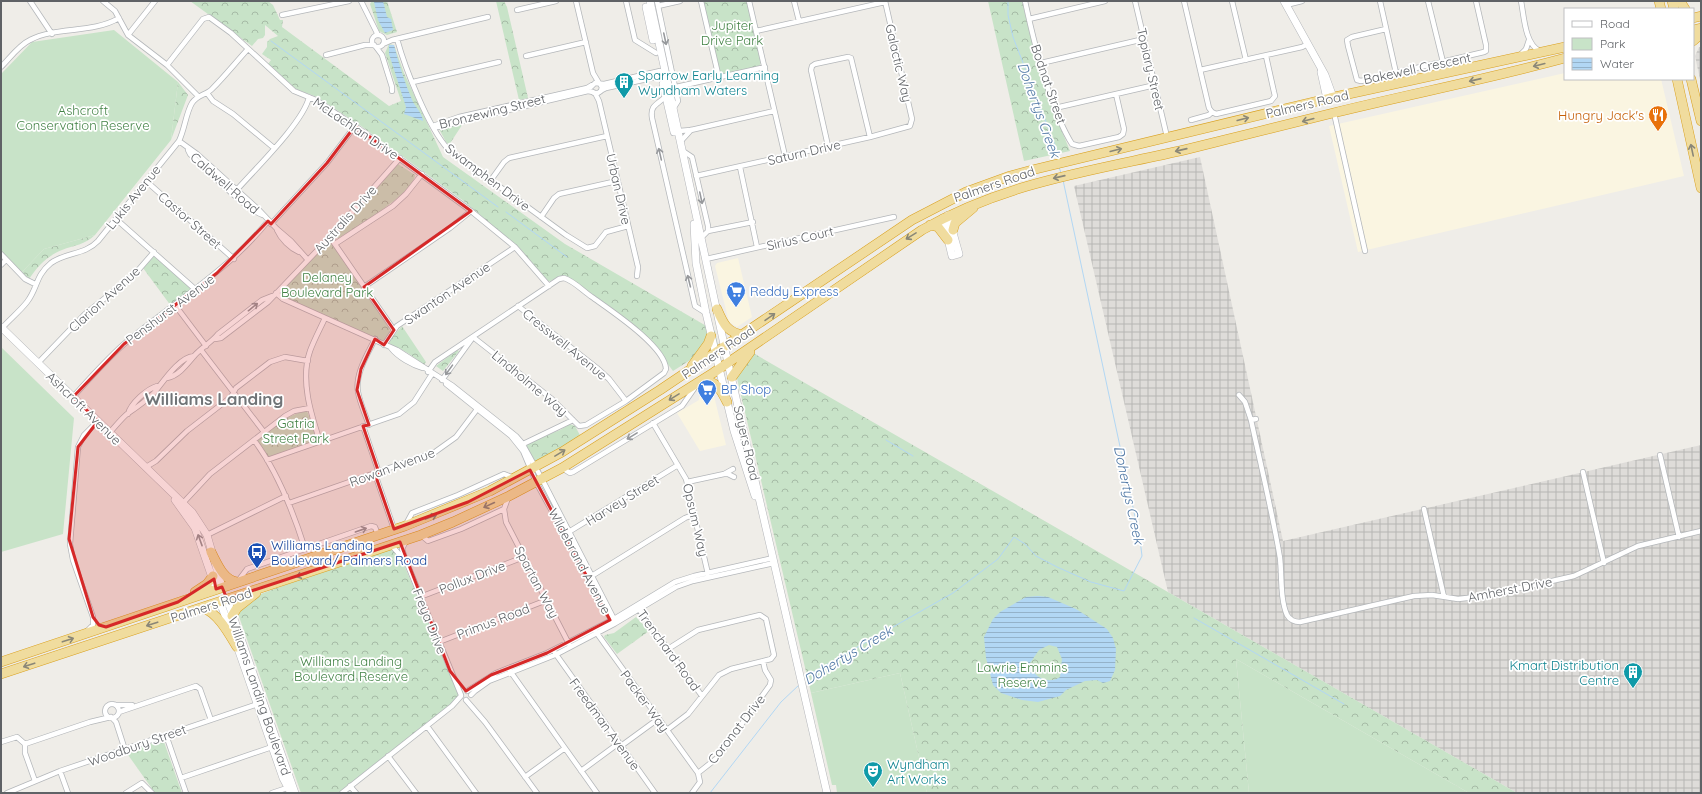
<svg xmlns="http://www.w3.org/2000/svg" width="1702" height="794" font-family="Quicksand,sans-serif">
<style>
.commercial{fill:#faf5e1}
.industrial{fill:url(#industrial-grid)}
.green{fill:#c8e3c8}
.forest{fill:url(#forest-crowns)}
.water{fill:url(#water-rules);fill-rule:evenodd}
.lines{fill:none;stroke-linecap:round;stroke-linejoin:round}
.stream{stroke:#b2d7f4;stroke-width:1}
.street-casing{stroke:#b4b7ba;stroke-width:6}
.secondary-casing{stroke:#b4b6ba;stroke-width:8}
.highway-casing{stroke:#d9a01e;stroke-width:10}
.street{stroke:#fff;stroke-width:4.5}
.secondary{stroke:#fff;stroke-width:7}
.highway{stroke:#f0dc9e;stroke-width:9}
.oneway{stroke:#97999c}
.oneway2{stroke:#8a8777}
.marked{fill:#d62828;fill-opacity:0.2;stroke:#d62828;stroke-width:3;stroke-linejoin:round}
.labels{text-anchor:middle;stroke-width:3.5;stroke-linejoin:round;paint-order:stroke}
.park-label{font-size:13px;fill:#428245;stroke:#fff}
.street-label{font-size:13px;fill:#5f6266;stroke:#fff}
.culture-label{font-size:13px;fill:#0d838f;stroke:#fff;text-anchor:start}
.food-label{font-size:13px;fill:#c56008;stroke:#fff;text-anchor:end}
.shop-label{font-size:13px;fill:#366cbe;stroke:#fff;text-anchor:start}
.transit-label{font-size:13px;fill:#164399;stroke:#fff;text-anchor:start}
.water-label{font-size:14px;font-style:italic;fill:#5078a5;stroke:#fff}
.district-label{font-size:17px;font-weight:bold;fill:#707477;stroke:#fff}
</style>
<defs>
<pattern id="industrial-grid" width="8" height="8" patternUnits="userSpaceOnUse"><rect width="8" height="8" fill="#dedcd9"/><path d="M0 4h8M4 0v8" fill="none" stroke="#b7b6b4"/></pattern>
<pattern id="forest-crowns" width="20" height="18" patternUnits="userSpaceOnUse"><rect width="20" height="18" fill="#c8e3c8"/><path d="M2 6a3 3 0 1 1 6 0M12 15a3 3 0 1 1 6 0" fill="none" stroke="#a6bba6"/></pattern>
<pattern id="water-rules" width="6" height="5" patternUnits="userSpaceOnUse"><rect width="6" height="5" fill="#b2d7f4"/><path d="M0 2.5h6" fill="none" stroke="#94b2c9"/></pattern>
</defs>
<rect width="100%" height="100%" fill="#efede8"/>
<path class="commercial" d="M 1565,73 L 1565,79 L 1661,79 L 1684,176 L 1358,252 L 1329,126 Z
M 738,258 L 752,317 L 737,327 L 729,322 L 715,266 L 717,263 Z
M 713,392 L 726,445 L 700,451 L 677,413 L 699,400 L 699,397 Z"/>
<path class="industrial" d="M 1699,47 L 1701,47 L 1701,84 L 1695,56 Z
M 1200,157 L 1283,541 L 1701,445 L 1701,793 L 1517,793 L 1168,592 L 1074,186 Z"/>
<path class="green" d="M 114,30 L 178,82 L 171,140 L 95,235 L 44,249 L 22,272 L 1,252 L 1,74 L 32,42 Z
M 1,347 L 74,418 L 63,534 L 1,552 Z
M 1236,659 L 1469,793 L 1249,793 Z
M 900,673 L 927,793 L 837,793 L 836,785 L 832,785 L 811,693 Z"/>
<path class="forest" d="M 190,1 L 268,1 L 273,5 L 280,20 L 283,20 L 282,27 L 389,106 L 401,101 L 385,53 L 389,44 L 394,45 L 404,73 L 443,157 L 565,244 L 715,331 L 722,364 L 700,351 L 692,359 L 673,371 L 652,343 L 634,325 L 565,276 C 558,274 554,282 547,281 L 523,252 L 465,202 L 361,126 L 317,97 L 296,89 L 268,64 L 271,60 L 262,54 L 267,47 L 267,42 L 270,39 L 278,36 L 265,25 L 265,35 L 263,38 L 258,39 L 252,46 Z
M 372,1 L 387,1 L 397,32 L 387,35 L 379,31 L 370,4 Z
M 496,1 L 504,1 L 507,7 L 528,98 L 519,100 Z
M 703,1 L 747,1 L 761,62 L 759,67 L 720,74 Z
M 988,1 L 1022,1 C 1034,53 1049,101 1070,151 L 1024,161 Z
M 178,82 L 188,95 L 171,140 Z
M 457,122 L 462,125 L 449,145 L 446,142 L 438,127 Z
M 398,164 L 415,175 C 414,193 355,228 339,238 L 336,238 L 336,235 Z
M 95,235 C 85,245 74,245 62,250 C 47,256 38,266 29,279 L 22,272 L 44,249 Z
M 331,242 L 389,327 L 390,332 L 384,340 L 380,340 L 288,299 L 281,294 L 281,291 L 327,243 Z
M 153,257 L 155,257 L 191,288 L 191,290 L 171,306 L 143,268 Z
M 402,326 L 426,362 L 423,366 C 415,356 402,349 390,345 L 389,341 Z
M 457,350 L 459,351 L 443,371 L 436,366 Z
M 753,353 L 1517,793 L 1469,793 L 1236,659 L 1249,793 L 927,793 L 900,673 L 811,693 L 736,374 Z
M 307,411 L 314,429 L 316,441 L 270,457 L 267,455 L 258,443 L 258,439 C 274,427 287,414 307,411 Z
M 570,424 L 575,426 L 581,437 L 537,462 L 535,461 L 527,447 L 527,444 L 530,441 L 560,430 Z
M 390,546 L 402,560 L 459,696 L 451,704 L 338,793 L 301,793 L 237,611 L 250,598 Z
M 636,617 L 649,631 L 617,654 L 604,637 L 605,635 L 614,633 Z
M 161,740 L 164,742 L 182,793 L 155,793 L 126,752 Z"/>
<path class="water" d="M 383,1 L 387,17 L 391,19 L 393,30 L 385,33 L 378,20 L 374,2 Z
M 389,45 L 394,45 C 399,65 405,84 413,102 C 417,109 422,113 423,121 L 404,114 L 406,107 L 389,54 Z
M 1038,596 L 1048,597 L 1076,609 L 1107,629 L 1113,638 L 1116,649 L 1115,670 L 1110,681 L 1103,683 L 1097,680 L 1085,681 L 1066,690 L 1060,696 L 1038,702 L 1022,700 L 1001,693 L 993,685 L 986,658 L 984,637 L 993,619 L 1000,612 L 1026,597 ZM 1049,645 L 1057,647 L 1062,659 L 1060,677 C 1048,685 1032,677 1030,663 L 1039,650 Z"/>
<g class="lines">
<path class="stream" d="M 1008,1 L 1008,15 L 1013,37 L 1056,148 L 1058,160
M 271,41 L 498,207
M 1059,167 L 1061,173
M 506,212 L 567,257
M 886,440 L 913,456
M 1194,618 L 1344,704
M 804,680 L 810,674 L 953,593 L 998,559 L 1014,537 L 1025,544 L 1036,556 L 1057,567 L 1091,582 L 1124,591 L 1142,556 L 1140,540 L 1063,180
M 710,793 L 781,702 L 799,685"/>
<g class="street-casing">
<path id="street" d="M 30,1 L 52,34
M 103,1 L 115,11 L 128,35 L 167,65 L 198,96
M 361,1 L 378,35
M 576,1 L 593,73 L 599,83
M 626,1 L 635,40 L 656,53
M 657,1 L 678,101 L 673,109
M 701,1 L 719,78
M 749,1 L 785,156
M 794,1 L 799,21
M 1025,1 C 1034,43 1049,107 1072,144 L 1079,146 L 1119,137 L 1123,134 L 1124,129 L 1116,94
M 1135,1 L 1167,137
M 1184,1 L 1209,108 L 1212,112
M 1232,1 L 1246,60
M 1380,1 L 1396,73
M 1428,1 L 1443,62
M 1521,1 C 1524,16 1525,45 1540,51
M 1286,5 L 1302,1
M 658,6 L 680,1
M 517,10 L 556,1
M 282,15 L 349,1
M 1029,19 L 1105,1
M 1386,29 L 1352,37 L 1347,40 L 1348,46 L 1357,80 L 1361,81 L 1484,52 L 1486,51 L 1486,45 L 1476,1
M 756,31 L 885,2
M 128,35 L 155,1
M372 41a6 6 0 1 1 12 0a6 6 0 1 1-12 0Z
M 397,39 C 405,68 428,127 448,149 L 566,235 L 587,248 L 595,246 L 606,232 L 628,226
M 383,44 L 392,40 L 488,17
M 376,47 L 382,55 L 392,87 L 392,91
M 326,55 L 365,45 L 374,45
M 1520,55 L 1526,49 L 1529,40
M 526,56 L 586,42
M 1041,63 L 1144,39
M 167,65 L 203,19 L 209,17 L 231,33 L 294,91 L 316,100 L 355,126 L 471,211 L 515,247 L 549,286
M 1,67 C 10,58 19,45 30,40 C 56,26 92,34 119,18
M 1200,70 L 1302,47 L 1308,44
M 413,82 L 499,62
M 591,87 L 595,83 L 604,84 L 660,71
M 676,87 L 765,67
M 602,90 L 606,88 L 661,76
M 207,93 L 213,101 L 233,114 L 274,148
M 594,93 L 598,93 L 601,91 L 602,87 L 600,84
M 595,93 L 599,101 L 638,267 L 637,276
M 665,97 C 657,105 650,105 652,118 L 695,306 L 706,313
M 1055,108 L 1155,85
M 1334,113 L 1365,251
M 1191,120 L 1209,115 L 1212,112 L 1216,114 L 1271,101 L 1275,96 L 1274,92 L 1266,56
M 433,126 L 459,117 L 587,88 L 592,85
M 433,126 L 438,127 L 588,91 L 593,92
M 679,131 L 691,130 L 774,111
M 179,141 L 197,154 L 259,210 L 277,229 L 291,241 L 308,260
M 681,141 L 691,130
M 828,146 L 811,70 L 812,66 L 815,64 L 848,57 L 851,58 L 870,137
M 188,150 L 190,154 C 205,168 246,210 263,215
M 683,151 L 692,157 L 708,226 L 708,231 L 702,237
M 740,167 L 757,247
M 696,176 L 870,137 L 910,126 L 912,119 L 885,1
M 491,180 L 504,162 L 509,158 L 607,136
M 146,181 L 234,259
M 234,193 C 252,172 304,122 309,97
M 541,217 L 554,198 L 559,194 L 617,181
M 116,219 L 196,290
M 271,224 L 327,163 L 355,126
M 277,230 C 281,239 290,248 299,252
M 708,231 L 753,222
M 330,237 L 394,330
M 335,244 L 393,206 L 406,194 L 422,174
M 1,254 L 25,279 L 35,284
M 706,259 L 894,217
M 1,265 L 6,260
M 364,287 L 450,228 L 471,211
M 276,293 L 283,299 L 397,350 L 453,386 L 516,436 L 522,443 L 542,479 L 614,619 L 614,624
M 175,305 L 206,346
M 518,306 L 597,368 L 609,379 L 626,401
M 2,328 C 10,319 20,311 27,302 C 38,288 35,276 51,263 C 66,252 85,255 98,241 L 179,141 C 185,128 186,113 192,103 C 197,95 206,95 212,89 C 225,76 236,62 248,49
M 215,339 L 221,338 L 268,302 L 330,237 L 400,158
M 384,345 L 397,326 L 515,247
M 391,348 C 398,357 412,365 423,368
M 201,350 L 264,432
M 38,363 L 85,314 L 134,275 L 154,252
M 428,372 L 435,362 L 559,279 L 564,278 C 574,281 583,291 592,297 C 610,310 665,346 666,369 L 664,373 L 626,401 L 586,425 L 579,426 L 552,399 L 473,337
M 167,378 C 179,376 188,363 195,355 C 202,347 212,342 218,334 L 262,300 L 272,296
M 442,380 L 471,340
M 446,384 L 511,436 L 523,451 L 536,482 L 613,623
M 1239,395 L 1245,402 L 1251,420 L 1256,419
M 73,397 C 89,379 106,360 124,344 C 173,303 228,271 268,221
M 128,414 C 131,403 147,389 157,386
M 1251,420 C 1261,466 1272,511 1280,558 C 1282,576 1280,599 1287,615 C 1290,620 1294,622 1300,622 L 1414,596 L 1432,595 L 1458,599 L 1485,596 L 1574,576 L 1638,546 L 1701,531
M 653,423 L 686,479 L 708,574
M 369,425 C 365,414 360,403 358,392 C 355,374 367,355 375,339
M 363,426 L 379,473
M 110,432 C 115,427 121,419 127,414 C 136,408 146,401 154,393 C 163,382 179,357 194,356
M 254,440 C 278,472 293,511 305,549
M 320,442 C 311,414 300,380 310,351 C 314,340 320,329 325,318
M 521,445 L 573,420
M 1660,455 L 1679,537
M 267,460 L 399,414 L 414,402 L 432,374
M 146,467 L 156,461 L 187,431 L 231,397 L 236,388 L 270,362 L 285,357 L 308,361
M 562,468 L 570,473 L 573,472 L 682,406 L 696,386
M 1583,472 L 1604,563
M 375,474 L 394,529
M 725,474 L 728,474 L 734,477
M 687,482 L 724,474 L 733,469
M 183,503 L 210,474 L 285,416 L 294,411 L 310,408
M 289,503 L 435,452 L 456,437 L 478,408
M 504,509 L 506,522 L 569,644
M 1424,509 L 1444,597
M 405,526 L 412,513 L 458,495 L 504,474 L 514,478
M 567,533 L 678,465
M 207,535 L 286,496
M 421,535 L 428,541 L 461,529 L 504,509 L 508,498
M 406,541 L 402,549 L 406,561 L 461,695
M 391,545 L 402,557
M 590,577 L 685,518 L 695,514
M 238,581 L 247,569 L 371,526 L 375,527 L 378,535
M 420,597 L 524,557
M 638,608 L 702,696
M 88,630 L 93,625 L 93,617 L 73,560 L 70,544 L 78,447 L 84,435 L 98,421
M 596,632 L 698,773
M 439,642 L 547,600
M 555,653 L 655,793
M 510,671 L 597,793
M 467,691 L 496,673 L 547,653 L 569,642 L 614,619 L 675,582 L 694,576 L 773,558
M 471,695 L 475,691 L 489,681 L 555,655 L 614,624 L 676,587 L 693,581 L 774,563
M 466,700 L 485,722 L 537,793
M105 711a7 7 0 1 1 14 0a7 7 0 1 1-14 0Z
M 116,705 L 132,705
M 119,712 L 196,686 L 200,689 L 211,720
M 111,717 L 116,722 L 125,750
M 427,726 L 476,793
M 667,730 L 688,714 L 719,675 L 731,669 L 771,659 L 774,655 L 766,619 L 760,615 L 698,630 L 668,649
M 166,735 L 186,793
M 1,742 L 17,737 L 25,744
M 621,746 L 658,719
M 388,756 L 416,793
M 60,771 L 68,793
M 581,771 L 619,743
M 525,777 L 565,748
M 181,778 L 272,747
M 35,781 L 25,753 L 25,744 L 90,722 L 111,717
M 350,786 L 356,793
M 7,793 L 60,771 L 258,704
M 126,793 L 142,783 L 152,793
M 272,793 L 287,788
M 342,793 L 452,706 L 461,696
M 692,793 L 700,782 L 698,773 L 717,758 L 770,685 L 771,680 L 765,670 L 763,661"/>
</g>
<g class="secondary-casing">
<path id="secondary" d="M 650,1 L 728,363 L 827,793
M 1284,1 L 1325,75 L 1333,97
M 646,7 L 653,40
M 1321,72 L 1327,99
M 663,84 L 674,132
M 943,218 L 952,256 L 959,254 L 948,215
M 694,224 L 696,263 L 706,313 L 734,431 L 755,496
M 1,327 L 192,512 L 207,535 L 222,587
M 175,500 L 195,528 L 216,589
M 227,599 L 295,793
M 220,602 L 232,634
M 236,643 L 283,778 L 291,793"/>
</g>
<g class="highway-casing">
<path id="highway" d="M 1659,1 L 1661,9
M 1672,1 L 1674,9
M 1680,1 L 1685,9
M 1693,18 L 1701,16
M 1693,30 L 1701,28
M 1693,41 L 1701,34
M 1677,79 L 1701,188
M 1691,79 L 1701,121
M 930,225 L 938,227 L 948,240
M 953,230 L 955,223 L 973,208
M 717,309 C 723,323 727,333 744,335
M 692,366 L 708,344 L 711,336
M 732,377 L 750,352
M 702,380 C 717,381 721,390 727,402
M 211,552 C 217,563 223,580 237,582
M 195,592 L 207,584 L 213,576
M 203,608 C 218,613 229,634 237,647
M 232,616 L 237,608 L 256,593
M 1,662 L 405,526 L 490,491 L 562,452 L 660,390 L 912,220 L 966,192 L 1010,176 L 1032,170 L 1330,98 L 1565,47
M 1,674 L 421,535 L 453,522 L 509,496 L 562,468 L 713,373 L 922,230 C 1006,182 1091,171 1184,150 C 1234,138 1283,125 1333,113 C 1410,94 1488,79 1565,58"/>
</g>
<use href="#street" class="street"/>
<use href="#secondary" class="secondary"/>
<use href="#highway" class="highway"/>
</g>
<defs><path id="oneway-shaft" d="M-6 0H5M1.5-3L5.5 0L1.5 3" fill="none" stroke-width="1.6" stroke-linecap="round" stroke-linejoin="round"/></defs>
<g class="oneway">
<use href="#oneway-shaft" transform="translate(665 39) rotate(78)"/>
<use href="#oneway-shaft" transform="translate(660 154) rotate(-103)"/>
<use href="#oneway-shaft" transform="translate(701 198) rotate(78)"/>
<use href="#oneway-shaft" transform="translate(689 281) rotate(-104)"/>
<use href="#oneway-shaft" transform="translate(253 307) rotate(-39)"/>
<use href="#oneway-shaft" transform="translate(449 370) rotate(126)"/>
<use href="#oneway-shaft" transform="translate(632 436) rotate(149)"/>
<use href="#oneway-shaft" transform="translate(361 530) rotate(-19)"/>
<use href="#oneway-shaft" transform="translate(200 540) rotate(-110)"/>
</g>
<g class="oneway2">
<use href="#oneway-shaft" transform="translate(1539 65) rotate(166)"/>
<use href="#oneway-shaft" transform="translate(1475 80) rotate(167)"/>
<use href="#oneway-shaft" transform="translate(1243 119) rotate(-14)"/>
<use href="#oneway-shaft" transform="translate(1308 120) rotate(165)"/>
<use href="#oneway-shaft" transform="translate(1116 150) rotate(-14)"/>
<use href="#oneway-shaft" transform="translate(1181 150) rotate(167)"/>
<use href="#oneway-shaft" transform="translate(1692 150) rotate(-102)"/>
<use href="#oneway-shaft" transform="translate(1059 177) rotate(167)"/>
<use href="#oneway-shaft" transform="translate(911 236) rotate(148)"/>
<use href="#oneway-shaft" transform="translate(770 317) rotate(-35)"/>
<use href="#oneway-shaft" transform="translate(674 397) rotate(148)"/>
<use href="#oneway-shaft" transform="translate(560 453) rotate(-31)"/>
<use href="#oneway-shaft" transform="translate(489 505) rotate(155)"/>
<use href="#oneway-shaft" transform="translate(431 517) rotate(-20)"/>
<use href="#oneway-shaft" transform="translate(302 575) rotate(162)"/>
<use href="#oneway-shaft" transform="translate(152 624) rotate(162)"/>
<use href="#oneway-shaft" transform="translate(68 640) rotate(-18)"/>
<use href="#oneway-shaft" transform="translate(29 665) rotate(162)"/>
</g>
<path class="marked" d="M 355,126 L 471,211 L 364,287 L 394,330 L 384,345 L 375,339 L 361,369 L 357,390 L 369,425 L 363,426 L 379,473 L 375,474 L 394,529 L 468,502 L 530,470 L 610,620 L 547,653 L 491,675 L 466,691 L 450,671 L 400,542 L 227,599 L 222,587 L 216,589 L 214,579 L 178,602 L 106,627 L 99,625 L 93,617 L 69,539 L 78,447 L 98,421 L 73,397 L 124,344 L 217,273 L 268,221 L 271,224 L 327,163 Z"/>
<defs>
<g id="building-pin" transform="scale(1)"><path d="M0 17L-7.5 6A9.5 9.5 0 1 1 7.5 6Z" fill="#0f9aa8" stroke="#fff"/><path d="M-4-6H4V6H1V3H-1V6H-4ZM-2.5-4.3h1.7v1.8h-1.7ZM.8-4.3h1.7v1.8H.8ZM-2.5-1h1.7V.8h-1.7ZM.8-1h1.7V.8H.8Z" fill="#fff"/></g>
<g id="restaurant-pin" transform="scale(1)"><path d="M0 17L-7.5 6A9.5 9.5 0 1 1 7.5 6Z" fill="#e8710a" stroke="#fff"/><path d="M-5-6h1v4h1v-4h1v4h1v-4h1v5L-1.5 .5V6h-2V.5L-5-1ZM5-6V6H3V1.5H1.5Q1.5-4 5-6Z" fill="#fff"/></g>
<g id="supermarket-pin" transform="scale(1)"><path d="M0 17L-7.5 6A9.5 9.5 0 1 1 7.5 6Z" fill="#3f7fe0" stroke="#fff"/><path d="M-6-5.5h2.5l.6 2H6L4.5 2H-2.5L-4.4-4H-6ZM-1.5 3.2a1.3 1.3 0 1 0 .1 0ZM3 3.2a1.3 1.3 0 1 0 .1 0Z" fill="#fff"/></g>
<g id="bus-pin" transform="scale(1)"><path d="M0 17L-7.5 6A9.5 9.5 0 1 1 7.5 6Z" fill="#1a4fb4" stroke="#fff"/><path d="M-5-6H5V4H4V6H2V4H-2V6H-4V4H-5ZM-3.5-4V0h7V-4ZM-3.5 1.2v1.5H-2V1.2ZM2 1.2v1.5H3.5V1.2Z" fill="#fff"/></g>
<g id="theatre-pin" transform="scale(1)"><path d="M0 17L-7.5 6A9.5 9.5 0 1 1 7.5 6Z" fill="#0f9aa8" stroke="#fff"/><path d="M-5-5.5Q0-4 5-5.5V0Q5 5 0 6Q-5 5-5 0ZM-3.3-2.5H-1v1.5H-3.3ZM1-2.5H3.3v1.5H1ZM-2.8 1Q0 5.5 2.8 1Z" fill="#fff"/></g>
</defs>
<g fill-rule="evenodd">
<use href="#building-pin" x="624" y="82"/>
<use href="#restaurant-pin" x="1658" y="115"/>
<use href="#supermarket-pin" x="736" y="291"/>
<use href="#supermarket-pin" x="707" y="389"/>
<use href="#bus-pin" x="257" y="552"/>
<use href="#building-pin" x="1633" y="672"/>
<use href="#theatre-pin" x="873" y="771"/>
</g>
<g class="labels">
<g class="park-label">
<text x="732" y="30">Jupiter<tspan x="732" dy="15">Drive Park</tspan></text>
<text x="83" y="115">Ashcroft<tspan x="83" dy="15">Conservation Reserve</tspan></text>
<text x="327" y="282">Delaney<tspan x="327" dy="15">Boulevard Park</tspan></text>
<text x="296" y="428">Gatria<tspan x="296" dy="15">Street Park</tspan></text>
<text x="351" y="666">Williams Landing<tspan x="351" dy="15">Boulevard Reserve</tspan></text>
<text x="1022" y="672">Lawrie Emmins<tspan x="1022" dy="15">Reserve</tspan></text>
</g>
<g class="street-label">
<text transform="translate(899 63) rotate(77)" y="5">Galactic Way</text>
<text transform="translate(1417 68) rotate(-12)" y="5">Bakewell Crescent</text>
<text transform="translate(1151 69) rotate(77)" y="5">Topiary Street</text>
<text transform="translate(1049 84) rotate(71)" y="5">Bodnat Street</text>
<text transform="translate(1307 104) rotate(-13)" y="5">Palmers Road</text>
<text transform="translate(492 111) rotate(-14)" y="5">Bronzewing Street</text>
<text transform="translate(356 128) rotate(34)" y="5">McLachlan Drive</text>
<text transform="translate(804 152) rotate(-13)" y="5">Saturn Drive</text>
<text transform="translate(488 177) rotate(37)" y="5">Swamphen Drive</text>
<text transform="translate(225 183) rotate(41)" y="5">Caldwell Road</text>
<text transform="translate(994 184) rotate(-19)" y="5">Palmers Road</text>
<text transform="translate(619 189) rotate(77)" y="5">Urban Drive</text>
<text transform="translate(133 197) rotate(-51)" y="5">Lukis Avenue</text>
<text transform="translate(345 219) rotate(-48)" y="5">Australis Drive</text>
<text transform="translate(190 220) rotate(41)" y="5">Castor Street</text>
<text transform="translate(800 238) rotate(-13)" y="5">Sirius Court</text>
<text transform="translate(447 293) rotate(-34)" y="5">Swanton Avenue</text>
<text transform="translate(104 299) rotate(-42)" y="5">Clarion Avenue</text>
<text transform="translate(170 309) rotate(-37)" y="5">Penshurst Avenue</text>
<text transform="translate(565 344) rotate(39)" y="5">Cresswell Avenue</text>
<text transform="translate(718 352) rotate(-34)" y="5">Palmers Road</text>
<text transform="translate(530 383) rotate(40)" y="5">Lindholme Way</text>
<text transform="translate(84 408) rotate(44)" y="5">Ashcroft Avenue</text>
<text transform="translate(747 443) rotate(77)" y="5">Sayers Road</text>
<text transform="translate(392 467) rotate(-20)" y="5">Rowan Avenue</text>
<text transform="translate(622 500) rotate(-32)" y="5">Harvey Street</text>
<text transform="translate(696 520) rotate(77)" y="5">Opsum Way</text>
<text transform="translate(580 561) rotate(62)" y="5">Wildebrand Avenue</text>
<text transform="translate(472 577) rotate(-21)" y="5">Pollux Drive</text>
<text transform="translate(537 582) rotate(62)" y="5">Spartan Way</text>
<text transform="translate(1510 589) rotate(-11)" y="5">Amherst Drive</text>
<text transform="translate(211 605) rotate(-18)" y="5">Palmers Road</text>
<text transform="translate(430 621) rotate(68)" y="5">Freya Drive</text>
<text transform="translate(493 621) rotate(-21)" y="5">Primus Road</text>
<text transform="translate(669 650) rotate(54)" y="5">Trenchard Road</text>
<text transform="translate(260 696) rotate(71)" y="5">Williams Landing Boulevard</text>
<text transform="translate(645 701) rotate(54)" y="5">Packer Way</text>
<text transform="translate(605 724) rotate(54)" y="5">Freedman Avenue</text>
<text transform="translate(736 729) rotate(-52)" y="5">Coronat Drive</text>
<text transform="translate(137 745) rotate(-19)" y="5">Woodbury Street</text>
</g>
<g class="culture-label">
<text x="638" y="80">Sparrow Early Learning<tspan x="638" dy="15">Wyndham Waters</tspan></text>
<text x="1619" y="670" text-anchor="end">Kmart Distribution<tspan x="1619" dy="15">Centre</tspan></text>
<text x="887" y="769">Wyndham<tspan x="887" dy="15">Art Works</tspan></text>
</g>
<g class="food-label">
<text x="1644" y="120">Hungry Jack's</text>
</g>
<g class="shop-label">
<text x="750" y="296">Reddy Express</text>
<text x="721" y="394">BP Shop</text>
</g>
<g class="transit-label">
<text x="271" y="550">Williams Landing<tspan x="271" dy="15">Boulevard/ Palmers Road</tspan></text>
</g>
<g class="water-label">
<text transform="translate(1039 110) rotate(70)" y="5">Dohertys Creek</text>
<text transform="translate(1129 495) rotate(78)" y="5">Dohertys Creek</text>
<text transform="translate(848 655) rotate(-31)" y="5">Dohertys Creek</text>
</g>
<g class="district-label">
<text x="214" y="405">Williams Landing</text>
</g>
</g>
<rect width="1702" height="794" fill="none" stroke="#5f6266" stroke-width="4"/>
<rect x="1564" y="8" width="130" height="72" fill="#ffffff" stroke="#bfc0c2"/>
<rect x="1572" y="21" width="20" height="6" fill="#ffffff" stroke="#bfc0c2"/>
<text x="1600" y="28" font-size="12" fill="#5f6266">Road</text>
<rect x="1572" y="38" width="20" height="12" fill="#c8e3c8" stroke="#bfc0c2"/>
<text x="1600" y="48" font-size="12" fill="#5f6266">Park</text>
<rect x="1572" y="58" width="20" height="12" fill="url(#water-rules)" stroke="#bfc0c2"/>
<text x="1600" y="68" font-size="12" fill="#5f6266">Water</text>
</svg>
